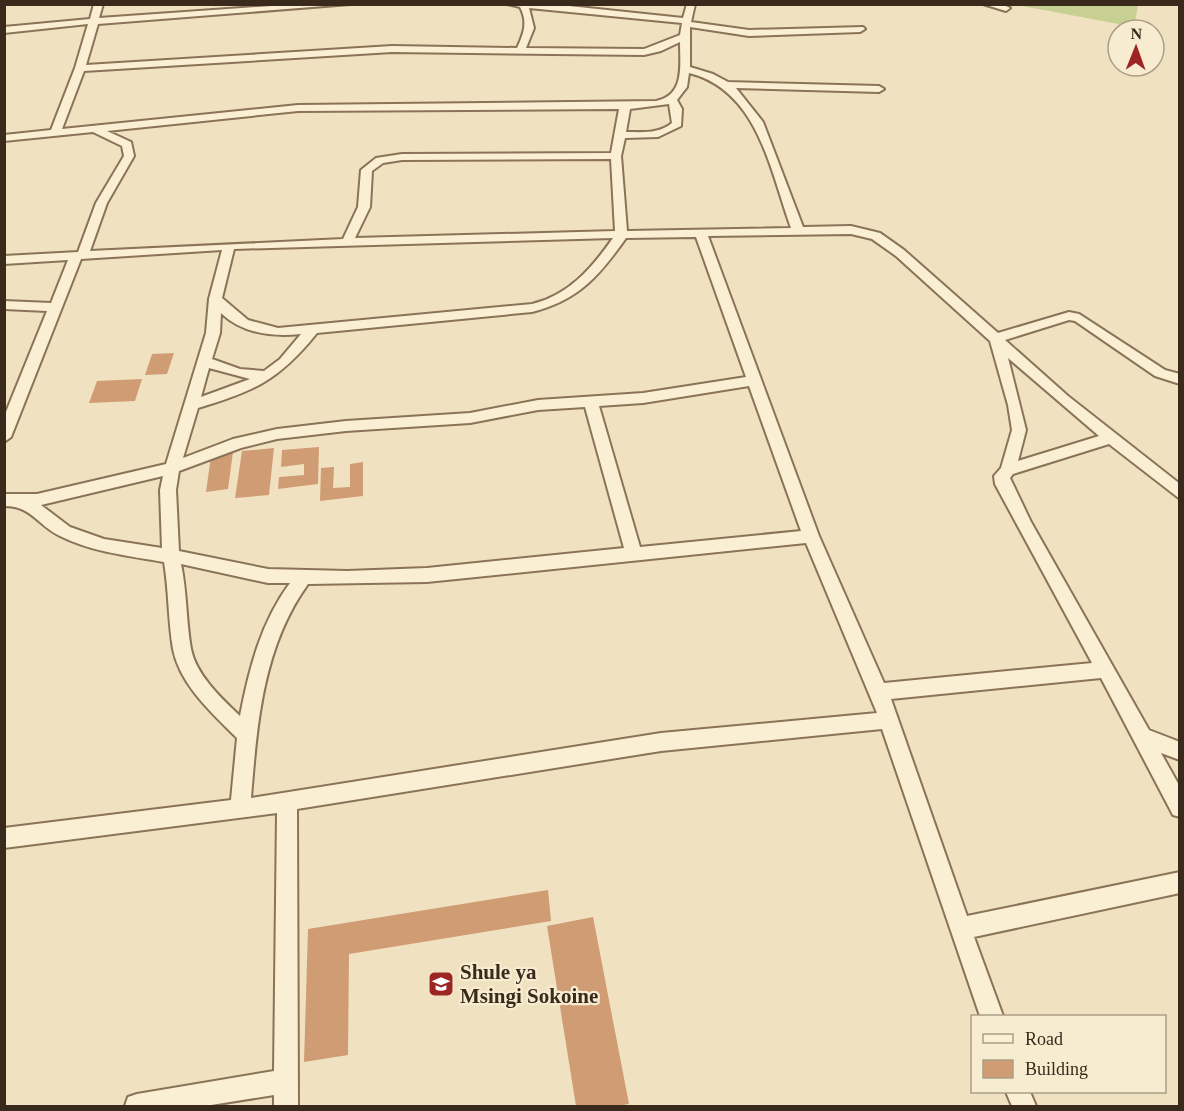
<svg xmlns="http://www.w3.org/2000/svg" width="1184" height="1111" font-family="Georgia,serif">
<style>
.green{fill:#c7cf93}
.building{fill:#d09c73}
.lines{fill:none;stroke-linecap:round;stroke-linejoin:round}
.minor-casing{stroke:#8a7357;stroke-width:4}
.minor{fill:#fbefd3;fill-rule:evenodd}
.labels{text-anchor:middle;stroke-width:4.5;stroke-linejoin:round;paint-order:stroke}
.near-poi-label{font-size:21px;font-weight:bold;fill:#392a1c;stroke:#f7ecd0;text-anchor:start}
</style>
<rect width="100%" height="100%" fill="#f0e2c0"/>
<path class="green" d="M 1017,5 L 1138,4 L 1138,5 L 1134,27 Z"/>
<path class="building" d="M 174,353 L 167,374 L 145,375 L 152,354 Z
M 142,379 L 135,401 L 89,403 L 97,381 Z
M 319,447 L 318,484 L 278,489 L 279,477 L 304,475 L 304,464 L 281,467 L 282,450 Z
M 274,448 L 269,495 L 235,498 L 242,451 Z
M 233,452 L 228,489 L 206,492 L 211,456 Z
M 363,462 L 363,496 L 320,501 L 321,468 L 334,467 L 333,488 L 350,487 L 350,464 Z
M 548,890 L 551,921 L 349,954 L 348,1055 L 304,1062 L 308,929 Z
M 593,917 L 629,1104 L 617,1106 L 576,1106 L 547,926 Z"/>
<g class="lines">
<g class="minor-casing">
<path id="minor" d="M 94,4 L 103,4 L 99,18 L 300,4 L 350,4 L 98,24 L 86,65 L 392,46 L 517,48 C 524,33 528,22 520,7 L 507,4 L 550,4 L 683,18 L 687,4 L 695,4 L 691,22 L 749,30 L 863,27 L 865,29 L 860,32 L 749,36 L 690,27 L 690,67 L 713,74 L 728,82 L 879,86 L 884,89 L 879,92 L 736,88 L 763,122 L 803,227 L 851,226 L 880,233 L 904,250 L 998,333 L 1069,312 L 1079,314 L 1165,370 L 1180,374 L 1180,384 L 1155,376 L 1075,321 L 1069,320 L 1005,340 L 1068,396 L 1180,484 L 1180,499 L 1109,444 L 1013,474 L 1010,478 L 1031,522 L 1149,730 L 1180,742 L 1180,760 L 1161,753 L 1180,787 L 1180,817 L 1173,815 L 1101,678 L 891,699 L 967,916 L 1180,872 L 1180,893 L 974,937 L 1003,1016 L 980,1016 L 882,729 L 661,751 L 297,809 L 298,1106 L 274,1106 L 274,1095 L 205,1106 L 125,1106 L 128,1097 L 137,1094 L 274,1071 L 277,813 L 4,848 L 4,828 L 231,800 L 237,738 C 213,714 180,685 173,649 C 168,620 169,591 164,562 C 129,556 92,552 60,536 C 37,525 32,506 4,506 L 4,494 L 37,494 L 166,464 L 206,333 L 209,299 L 222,250 L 81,259 L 11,437 L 4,442 L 4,417 L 47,311 L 4,309 L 4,301 L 51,303 L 68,260 L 4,264 L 4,256 L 78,252 L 96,203 L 124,156 L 122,146 L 93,132 L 4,141 L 4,135 L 51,130 L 75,68 L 88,24 L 4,33 L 4,27 L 90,19 ZM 529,8 L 682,23 L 680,35 L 644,49 L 526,48 L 534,28 ZM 680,42 C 680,66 685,95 656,101 L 298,105 L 62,129 L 84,71 L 392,52 L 644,55 L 661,51 ZM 689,73 C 758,90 770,170 791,228 L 627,231 L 621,156 L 625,138 L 658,137 L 681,126 L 682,109 L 677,100 L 687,87 ZM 669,104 L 672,123 C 659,134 642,132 626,132 L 630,109 ZM 619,109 L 611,153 L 402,154 L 376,158 L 361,170 L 358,207 L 343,239 L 90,251 L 107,203 L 134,156 L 131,142 L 107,131 L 298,111 ZM 611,159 L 615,231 L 355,238 L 370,207 L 372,171 L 383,163 L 402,160 ZM 851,234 L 872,239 L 896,256 L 990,341 L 1008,405 L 1012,430 L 1001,468 L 994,476 L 995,484 L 1092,663 L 884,683 L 819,536 L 708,236 ZM 696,237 L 746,377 L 643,393 L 538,400 L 470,413 L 346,421 L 277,429 L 233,439 L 183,458 L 198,408 C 255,391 279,380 317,333 L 532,312 C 579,300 599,276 626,238 ZM 613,238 C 592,268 569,295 532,304 L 278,328 L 248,320 L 222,298 L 234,249 ZM 221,313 C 243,334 273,337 301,334 L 280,359 L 264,371 L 240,369 L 212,359 L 220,333 ZM 1008,358 L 1099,436 L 1018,461 L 1026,430 ZM 209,368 L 250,379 L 201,397 ZM 749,386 L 801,531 L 640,547 L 599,406 L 643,403 ZM 585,407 L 624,548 L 427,568 L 347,571 L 268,569 L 179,551 L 176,490 L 179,471 L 241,448 L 277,439 L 346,431 L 470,423 L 538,410 ZM 163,476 L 160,490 L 162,548 L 104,539 L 70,527 L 41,505 ZM 806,543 L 877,713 L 661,733 L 251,798 C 257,723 263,646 308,584 L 427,582 ZM 181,564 L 268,583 L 290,583 C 261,622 249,669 240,716 C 222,699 196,675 191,649 C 186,621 187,592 181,564 Z
M 983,4 L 1002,4 L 1010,8 L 1006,11 Z
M 1006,1092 L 1030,1092 L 1036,1106 L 1012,1106 Z"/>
</g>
<use href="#minor" class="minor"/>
</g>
<defs>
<g id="school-square" transform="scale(1.35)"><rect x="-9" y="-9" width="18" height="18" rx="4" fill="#9c2524" stroke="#f7ecd0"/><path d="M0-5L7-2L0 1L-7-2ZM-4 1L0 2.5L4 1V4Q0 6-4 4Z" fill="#fff"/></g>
</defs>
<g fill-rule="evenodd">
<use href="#school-square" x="441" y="984"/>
</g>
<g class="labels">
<g class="near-poi-label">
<text x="460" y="979">Shule ya<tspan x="460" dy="24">Msingi Sokoine</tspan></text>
</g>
</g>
<rect width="1184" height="1111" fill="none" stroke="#392a1c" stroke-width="12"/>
<rect x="971" y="1015" width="195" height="78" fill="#f7ecd0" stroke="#ab9e88" stroke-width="1.5"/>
<rect x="983" y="1034" width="30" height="9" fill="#fbefd3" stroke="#ab9e88" stroke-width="1.5"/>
<text x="1025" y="1045" font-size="18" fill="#392a1c">Road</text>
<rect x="983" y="1060" width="30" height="18" fill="#d09c73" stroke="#ab9e88" stroke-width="1.5"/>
<text x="1025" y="1075" font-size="18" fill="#392a1c">Building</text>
<g transform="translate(1136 48) rotate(1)"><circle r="28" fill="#f7ecd0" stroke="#ab9e88" stroke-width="1.5"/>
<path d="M0-4.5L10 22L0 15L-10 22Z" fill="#9c2524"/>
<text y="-9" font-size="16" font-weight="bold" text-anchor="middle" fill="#392a1c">N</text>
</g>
</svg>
